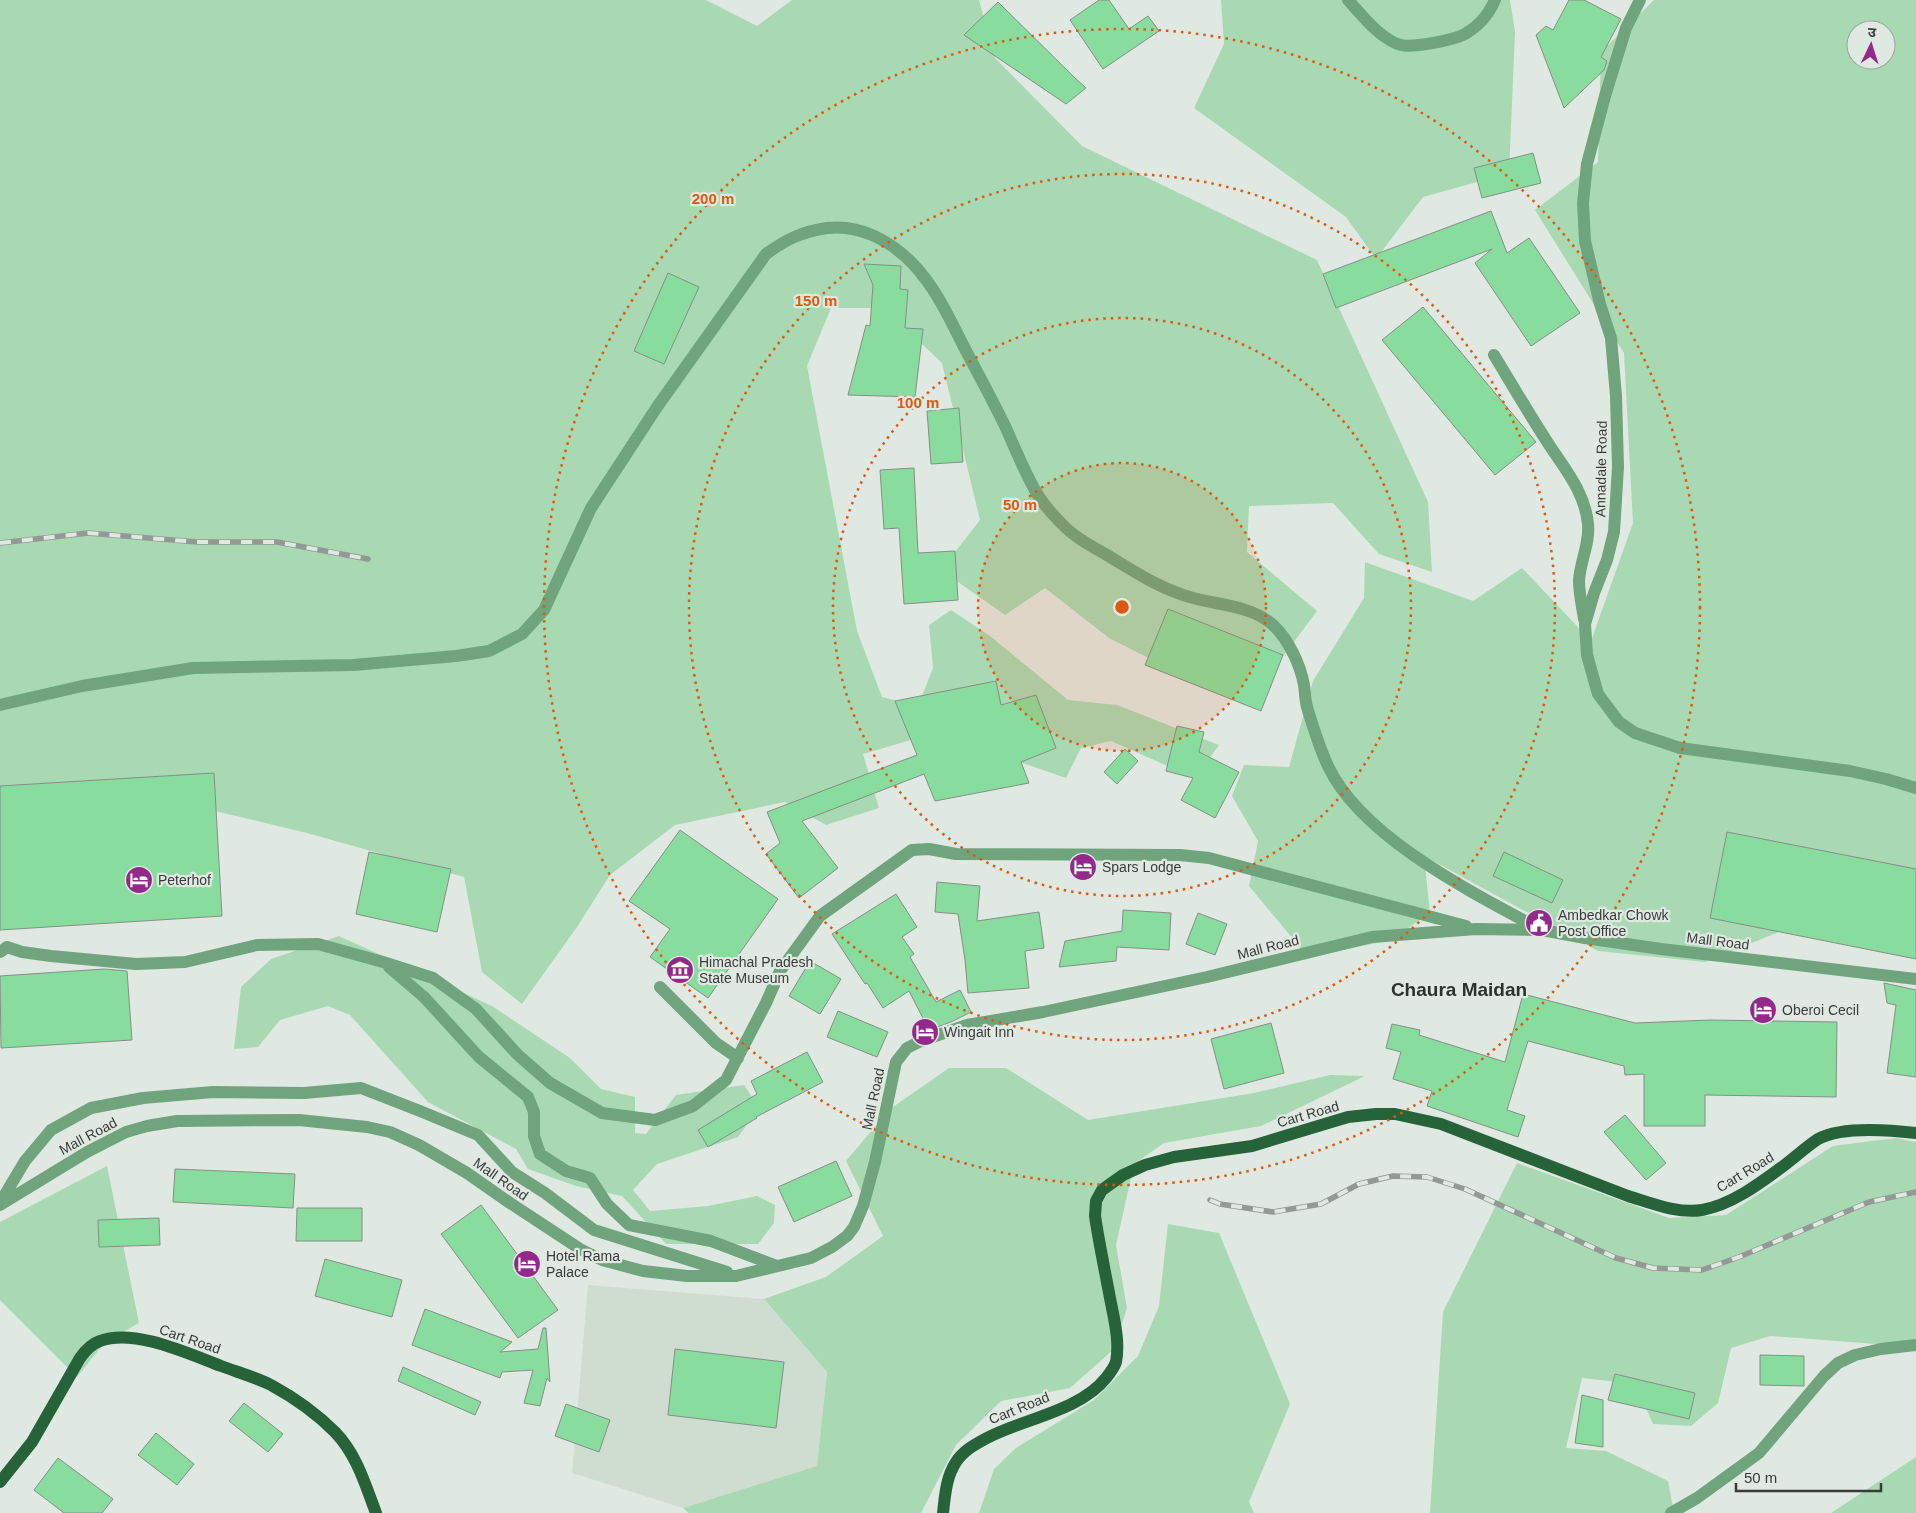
<svg xmlns="http://www.w3.org/2000/svg" width="1916" height="1513" font-family="Helvetica,'Noto Sans Devanagari',sans-serif">
<style>
.built{fill:#cfddd1}
.green{fill:#a8d9b2;fill-rule:evenodd}
.building{fill:#88dd9e;stroke:#868e88}
.lines{fill:none;stroke-linecap:round;stroke-linejoin:round}
.minor{stroke:#6fa47c;stroke-width:12}
.major{stroke:#266339;stroke-width:12}
.rail-casing{stroke:#939994;stroke-width:5.5}
.rail{stroke:#e0e8e2;stroke-width:4;stroke-dasharray:11;stroke-linecap:butt}
.ring{fill:none;stroke:#df580e;stroke-width:2.5;stroke-dasharray:2.5 5}
.labels{text-anchor:middle;stroke-width:4.5;stroke-linejoin:round;paint-order:stroke}
.street-label{font-size:14px;fill:#393c39;stroke:#e0e8e2}
.poi-label{font-size:14px;fill:#393c39;stroke:#e0e8e2;text-anchor:start}
.district-label{font-size:19px;font-weight:bold;fill:#2c322d;stroke:#e0e8e2}
.centre{fill:#df580e;stroke:#e0e8e2;stroke-width:2.5}
.ring-label{font-size:15px;text-anchor:middle;font-weight:bold;fill:#df580e;stroke:#e0e8e2;stroke-width:4.5;stroke-linejoin:round;paint-order:stroke}
</style>
<rect width="100%" height="100%" fill="#e0e8e2"/>
<path class="built" d="M 588,1285 L 764,1299 L 827,1372 L 817,1466 L 683,1508 L 572,1473 Z"/>
<path class="green" d="M 0,0 L 706,0 L 757,26 L 792,0 L 979,0 L 995,58 L 1082,146 L 1317,260 L 1428,502 L 1432,572 L 1379,554 L 1333,503 L 1249,506 L 1247,552 L 1317,611 L 1266,679 L 1182,675 L 1109,638 L 1045,588 L 1005,615 L 941,570 L 980,520 L 942,363 L 884,308 L 831,308 L 807,366 L 857,631 L 882,697 L 918,706 L 933,668 L 929,625 L 951,610 L 990,636 L 1068,700 L 1117,705 L 1219,745 L 1195,778 L 1111,741 L 1081,748 L 1066,778 L 1017,761 L 952,728 L 863,754 L 879,808 L 826,825 L 785,802 L 675,825 L 610,875 L 577,927 L 522,1004 L 482,972 L 464,877 L 307,833 L 177,802 L 0,835 Z
M 1221,0 L 1510,0 L 1515,32 L 1509,173 L 1423,197 L 1376,259 L 1346,217 L 1194,108 L 1224,44 Z
M 1654,0 L 1916,0 L 1916,908 L 1808,920 L 1705,962 L 1598,951 L 1424,856 L 1430,913 L 1391,940 L 1308,957 L 1249,886 L 1258,841 L 1232,796 L 1244,765 L 1289,767 L 1313,681 L 1364,598 L 1365,562 L 1473,601 L 1522,568 L 1591,641 L 1633,523 L 1624,353 L 1535,210 L 1598,162 L 1601,52 ZM 1856,30 L 1886,30 L 1886,60 L 1856,60 Z
M 339,936 L 492,1006 L 570,1058 L 601,1089 L 635,1097 L 635,1133 L 646,1134 L 676,1095 L 744,1085 L 759,1108 L 738,1137 L 657,1164 L 633,1190 L 650,1211 L 708,1206 L 757,1196 L 775,1205 L 774,1223 L 758,1244 L 666,1244 L 622,1196 L 576,1186 L 528,1169 L 516,1149 L 428,1102 L 350,1015 L 328,1006 L 280,1020 L 258,1047 L 234,1049 L 241,987 L 271,959 Z
M 949,1068 L 1006,1068 L 1088,1120 L 1254,1093 L 1330,1075 L 1365,1076 L 1261,1126 L 1164,1143 L 1134,1164 L 1116,1245 L 1127,1308 L 1113,1350 L 1070,1388 L 1001,1401 L 956,1445 L 921,1513 L 689,1513 L 683,1508 L 817,1466 L 827,1372 L 764,1299 L 826,1277 L 883,1236 L 846,1161 L 890,1109 Z
M 1896,1138 L 1916,1142 L 1916,1347 L 1770,1336 L 1731,1348 L 1718,1403 L 1691,1426 L 1653,1424 L 1635,1384 L 1582,1378 L 1566,1448 L 1606,1451 L 1668,1481 L 1674,1513 L 1430,1513 L 1443,1312 L 1517,1163 L 1669,1218 L 1726,1215 L 1833,1146 Z
M 107,1166 L 139,1323 L 105,1342 L 77,1377 L 0,1300 L 0,1222 Z
M 1168,1224 L 1219,1233 L 1290,1404 L 1249,1502 L 1254,1513 L 979,1513 L 994,1469 L 1016,1448 L 1094,1400 L 1138,1356 L 1159,1306 Z
M 1916,1457 L 1916,1513 L 1831,1513 Z"/>
<path class="building" d="M 1099,0 L 1109,0 L 1129,29 L 1148,16 L 1159,31 L 1103,69 L 1070,20 Z
M 1569,0 L 1584,0 L 1621,19 L 1601,57 L 1607,61 L 1604,70 L 1564,108 L 1536,35 L 1546,26 L 1553,30 Z
M 998,2 L 1075,78 L 1086,88 L 1066,104 L 964,35 Z
M 1533,153 L 1541,183 L 1482,198 L 1474,168 Z
M 1491,211 L 1507,253 L 1529,238 L 1580,313 L 1531,346 L 1475,263 L 1492,249 L 1336,308 L 1323,274 Z
M 864,264 L 901,266 L 900,289 L 908,290 L 905,328 L 923,329 L 915,397 L 848,395 L 866,325 L 870,326 L 873,285 Z
M 668,273 L 699,287 L 664,364 L 634,351 Z
M 1423,307 L 1536,442 L 1495,475 L 1382,340 Z
M 959,408 L 963,462 L 931,464 L 927,411 Z
M 914,468 L 918,553 L 955,551 L 958,600 L 904,604 L 899,528 L 884,529 L 880,470 Z
M 1168,609 L 1283,655 L 1261,711 L 1145,665 Z
M 996,681 L 1001,705 L 1036,695 L 1056,748 L 1021,762 L 1029,783 L 935,801 L 924,774 L 802,821 L 838,868 L 799,898 L 766,854 L 780,843 L 767,812 L 917,755 L 895,701 Z
M 1177,726 L 1204,732 L 1199,752 L 1239,772 L 1215,818 L 1181,800 L 1193,778 L 1166,771 Z
M 1125,749 L 1138,761 L 1117,784 L 1104,772 Z
M 214,773 L 222,916 L 0,930 L 0,786 Z
M 680,830 L 778,899 L 708,998 L 650,957 L 670,929 L 629,901 Z
M 1727,832 L 1916,869 L 1916,959 L 1710,918 Z
M 369,852 L 451,869 L 437,932 L 356,914 Z
M 1504,852 L 1563,880 L 1552,903 L 1493,876 Z
M 937,882 L 980,886 L 977,921 L 1039,912 L 1044,948 L 1025,951 L 1029,988 L 968,993 L 965,960 L 958,914 L 935,912 Z
M 896,894 L 917,927 L 902,937 L 914,954 L 910,957 L 936,1002 L 960,990 L 971,1012 L 951,1022 L 929,1030 L 909,991 L 883,1008 L 867,983 L 865,984 L 832,934 Z
M 1123,910 L 1171,913 L 1169,950 L 1117,947 L 1116,961 L 1059,967 L 1065,941 L 1122,931 Z
M 1198,913 L 1227,924 L 1215,955 L 1186,944 Z
M 810,961 L 841,979 L 820,1014 L 789,996 Z
M 104,969 L 127,971 L 132,1040 L 1,1048 L 0,976 Z
M 1884,983 L 1916,990 L 1916,1077 L 1887,1073 L 1896,1005 L 1887,1003 Z
M 1523,994 L 1635,1023 L 1710,1020 L 1837,1022 L 1836,1097 L 1705,1095 L 1705,1126 L 1644,1126 L 1644,1074 L 1625,1075 L 1624,1066 L 1528,1041 L 1507,1110 L 1525,1116 L 1518,1137 L 1427,1106 L 1432,1091 L 1393,1079 L 1401,1052 L 1386,1048 L 1392,1024 L 1420,1030 L 1419,1035 L 1505,1062 Z
M 838,1011 L 888,1032 L 877,1057 L 827,1037 Z
M 1271,1023 L 1284,1073 L 1224,1089 L 1211,1039 Z
M 807,1052 L 823,1082 L 756,1117 L 757,1118 L 708,1147 L 698,1130 L 757,1094 L 751,1081 Z
M 1625,1115 L 1666,1163 L 1646,1180 L 1604,1132 Z
M 836,1161 L 852,1196 L 794,1222 L 778,1187 Z
M 175,1169 L 295,1174 L 293,1208 L 173,1202 Z
M 481,1205 L 558,1310 L 518,1338 L 441,1234 Z
M 297,1208 L 362,1208 L 362,1241 L 296,1241 Z
M 159,1218 L 160,1245 L 99,1247 L 98,1220 Z
M 325,1259 L 402,1280 L 392,1317 L 315,1296 Z
M 425,1309 L 512,1342 L 500,1352 L 538,1349 L 543,1328 L 546,1328 L 550,1382 L 547,1378 L 540,1406 L 524,1403 L 533,1370 L 502,1372 L 500,1378 L 412,1345 Z
M 675,1349 L 784,1362 L 776,1428 L 668,1415 Z
M 1760,1355 L 1804,1356 L 1804,1386 L 1760,1385 Z
M 403,1367 L 481,1402 L 475,1415 L 398,1381 Z
M 1615,1374 L 1695,1393 L 1689,1419 L 1608,1400 Z
M 1582,1395 L 1603,1400 L 1603,1447 L 1575,1443 Z
M 244,1403 L 283,1434 L 268,1452 L 229,1421 Z
M 566,1404 L 610,1420 L 599,1452 L 555,1436 Z
M 156,1433 L 194,1464 L 177,1485 L 138,1455 Z
M 58,1458 L 113,1499 L 102,1513 L 64,1513 L 34,1490 Z"/>
<g class="lines">
<path class="minor" d="M 1348,0 C 1361,14 1381,40 1401,45 C 1413,48 1454,40 1465,34 C 1479,26 1489,14 1495,0
M 1640,0 L 1626,28 L 1605,96 L 1587,164 L 1583,203 L 1585,241 L 1600,304 L 1611,338 L 1616,396 L 1618,467 L 1614,532 L 1607,560 L 1594,593 L 1585,624 L 1587,655 L 1598,694 L 1619,722 L 1635,733 L 1680,748 L 1850,771 L 1886,779 L 1916,788
M 1494,355 C 1511,383 1528,412 1546,440 C 1563,467 1585,491 1588,524 C 1590,544 1580,561 1579,581 C 1579,593 1582,606 1584,619
M 0,705 L 82,686 L 193,668 L 353,665 L 456,656 L 489,651 L 522,634 L 544,610 L 591,508 L 657,407 L 766,254 C 787,239 801,232 827,228 C 860,224 891,241 913,264 C 935,287 949,317 963,345 C 977,372 992,399 1005,426 C 1015,448 1024,471 1036,492 C 1043,504 1052,514 1061,523 C 1074,537 1091,546 1107,555 C 1135,572 1162,590 1193,598 C 1219,605 1252,606 1273,625 C 1289,640 1300,664 1304,685 C 1305,692 1305,700 1307,707 C 1313,727 1319,747 1328,766 C 1361,837 1473,893 1540,929
M 0,952 L 7,947 L 22,952 L 51,956 L 136,964 L 185,962 L 257,945 L 318,944 L 383,962 L 433,978 L 476,1009 L 518,1055 L 550,1083 L 602,1113 L 655,1120 L 693,1106 L 726,1080 L 766,1003 L 780,971 L 820,916 L 912,850 L 929,849 L 956,854 L 1180,855 L 1209,858 L 1466,926
M 389,967 L 424,997 L 479,1057 L 528,1097 L 534,1112 L 534,1136 L 540,1154 L 566,1171 L 590,1178 L 607,1204 L 629,1225 L 711,1241 L 777,1266
M 660,987 L 716,1043 L 738,1058
M 0,1203 L 25,1161 L 51,1130 L 91,1108 L 143,1098 L 213,1092 L 304,1093 L 361,1088 L 420,1111 L 478,1135 L 512,1172 L 545,1193 L 594,1230 L 727,1272
M 0,1205 L 87,1152 L 126,1132 L 147,1126 L 177,1121 L 299,1120 L 367,1127 L 390,1132 L 419,1145 L 467,1173 L 510,1203 L 580,1249 L 602,1260 L 643,1271 L 687,1276 L 736,1276 L 811,1258 L 832,1247 L 847,1236 L 854,1227 L 863,1206 L 875,1162 L 896,1062 L 907,1048 L 921,1041 L 967,1025 L 1043,1012 L 1207,977 L 1372,937 L 1476,929 L 1542,930 L 1585,938 L 1661,949 L 1916,979
M 1671,1513 L 1697,1498 L 1759,1453 L 1824,1376 L 1838,1363 L 1855,1355 L 1881,1349 L 1916,1345"/>
<path class="major" d="M 0,1482 L 32,1442 L 80,1358 C 85,1351 91,1344 100,1341 C 134,1328 189,1354 221,1366 C 237,1372 255,1377 271,1385 C 293,1397 317,1414 335,1432 C 357,1455 365,1484 376,1513
M 943,1513 C 945,1496 946,1477 956,1462 C 963,1451 974,1445 985,1439 C 1022,1419 1080,1411 1106,1378 C 1110,1373 1114,1368 1116,1362 C 1120,1341 1114,1319 1110,1298 C 1105,1271 1099,1243 1095,1216 L 1096,1201 L 1102,1190 L 1123,1175 L 1145,1165 L 1174,1157 L 1252,1146 L 1348,1117 L 1376,1114 L 1395,1114 L 1441,1124 L 1628,1196 C 1651,1203 1678,1214 1702,1210 C 1731,1205 1759,1184 1782,1167 C 1794,1158 1806,1147 1818,1139 C 1842,1126 1890,1130 1916,1133"/>
<g class="rail-casing">
<path id="rail" d="M 0,543 L 88,533 L 197,542 L 277,542 L 368,559
M 1210,1200 L 1220,1204 L 1273,1212 L 1321,1204 L 1359,1184 L 1393,1176 L 1427,1177 L 1465,1189 L 1616,1258 L 1653,1268 L 1702,1270 L 1739,1257 L 1869,1202 L 1916,1192"/>
</g>
<use href="#rail" class="rail"/>
</g>
<circle cx="1122" cy="607" r="144" fill="#df580e" fill-opacity=".12"/>
<g class="ring">
<circle cx="1122" cy="607" r="144"/>
<circle cx="1122" cy="607" r="289"/>
<circle cx="1122" cy="607" r="433"/>
<circle cx="1122" cy="607" r="578"/>
</g>
<defs>
<g id="hotel-disc" transform="scale(1.4375)"><circle r="9.5" fill="#94298c" stroke="#e0e8e2"/><path d="M-6-4.5h1.5V1H6V5H4.5V3h-9V5H-6ZM-4 0a1.8 1.8 0 1 1 3.6 0ZM.5 0V-2.5h3Q6-2.5 6 0Z" fill="#fff"/></g>
<g id="civic-disc" transform="scale(1.4375)"><circle r="9.5" fill="#94298c" stroke="#e0e8e2"/><path d="M-.6-6.5H3V-4.5H.6V-3L4-1V1h2V6H-6V1h2V-1L-.6-3ZM-1.2 2.5V6h2.4V2.5Z" fill="#fff"/></g>
<g id="museum-disc" transform="scale(1.4375)"><circle r="9.5" fill="#94298c" stroke="#e0e8e2"/><path d="M0-6L6-3V-2H-6V-3ZM-5-1h2V3h-2ZM-1-1h2V3h-2ZM3-1h2V3H3ZM-6 4H6V6H-6Z" fill="#fff"/></g>
</defs>
<g fill-rule="evenodd">
<use href="#hotel-disc" x="1083" y="867"/>
<use href="#hotel-disc" x="139" y="880"/>
<use href="#civic-disc" x="1539" y="923"/>
<use href="#museum-disc" x="680" y="970"/>
<use href="#hotel-disc" x="1763" y="1010"/>
<use href="#hotel-disc" x="925" y="1032"/>
<use href="#hotel-disc" x="527" y="1264"/>
</g>
<g class="labels">
<g class="street-label">
<text transform="translate(1601 469) rotate(-89)" y="5">Annadale Road</text>
<text transform="translate(1718 941) rotate(7)" y="5">Mall Road</text>
<text transform="translate(1268 947) rotate(-14)" y="5">Mall Road</text>
<text transform="translate(873 1099) rotate(-78)" y="5">Mall Road</text>
<text transform="translate(1308 1114) rotate(-16)" y="5">Cart Road</text>
<text transform="translate(88 1136) rotate(-28)" y="5">Mall Road</text>
<text transform="translate(1745 1172) rotate(-31)" y="5">Cart Road</text>
<text transform="translate(501 1179) rotate(35)" y="5">Mall Road</text>
<text transform="translate(190 1339) rotate(19)" y="5">Cart Road</text>
<text transform="translate(1019 1408) rotate(-22)" y="5">Cart Road</text>
</g>
<g class="poi-label">
<text x="1102" y="872">Spars Lodge</text>
<text x="158" y="885">Peterhof</text>
<text x="1558" y="920">Ambedkar Chowk<tspan x="1558" dy="16">Post Office</tspan></text>
<text x="699" y="967">Himachal Pradesh<tspan x="699" dy="16">State Museum</tspan></text>
<text x="1782" y="1015">Oberoi Cecil</text>
<text x="944" y="1037">Wingait Inn</text>
<text x="546" y="1261">Hotel Rama<tspan x="546" dy="16">Palace</tspan></text>
</g>
<g class="district-label">
<text x="1459" y="996">Chaura Maidan</text>
</g>
</g>
<circle cx="1122" cy="607" r="8" class="centre"/>
<g class="ring-label">
<text x="713" y="204">200 m</text>
<text x="816" y="306">150 m</text>
<text x="918" y="408">100 m</text>
<text x="1020" y="510">50 m</text>
</g>
<g transform="translate(1871 45) rotate(4)"><circle r="24" fill="#e0e8e2" stroke="#9da39e"/>
<path d="M0-4L9 19L0 12L-9 19Z" fill="#94298c"/>
<text y="-8" font-size="14" font-weight="bold" text-anchor="middle" fill="#393c39">उ</text>
</g>
<path d="M1736 1483v8h145v-8" fill="none" stroke="#393c39" stroke-width="2.5"/>
<text x="1744" y="1483" font-size="15" fill="#393c39" stroke="#e0e8e2" stroke-width="4" paint-order="stroke">50 m</text>
</svg>
